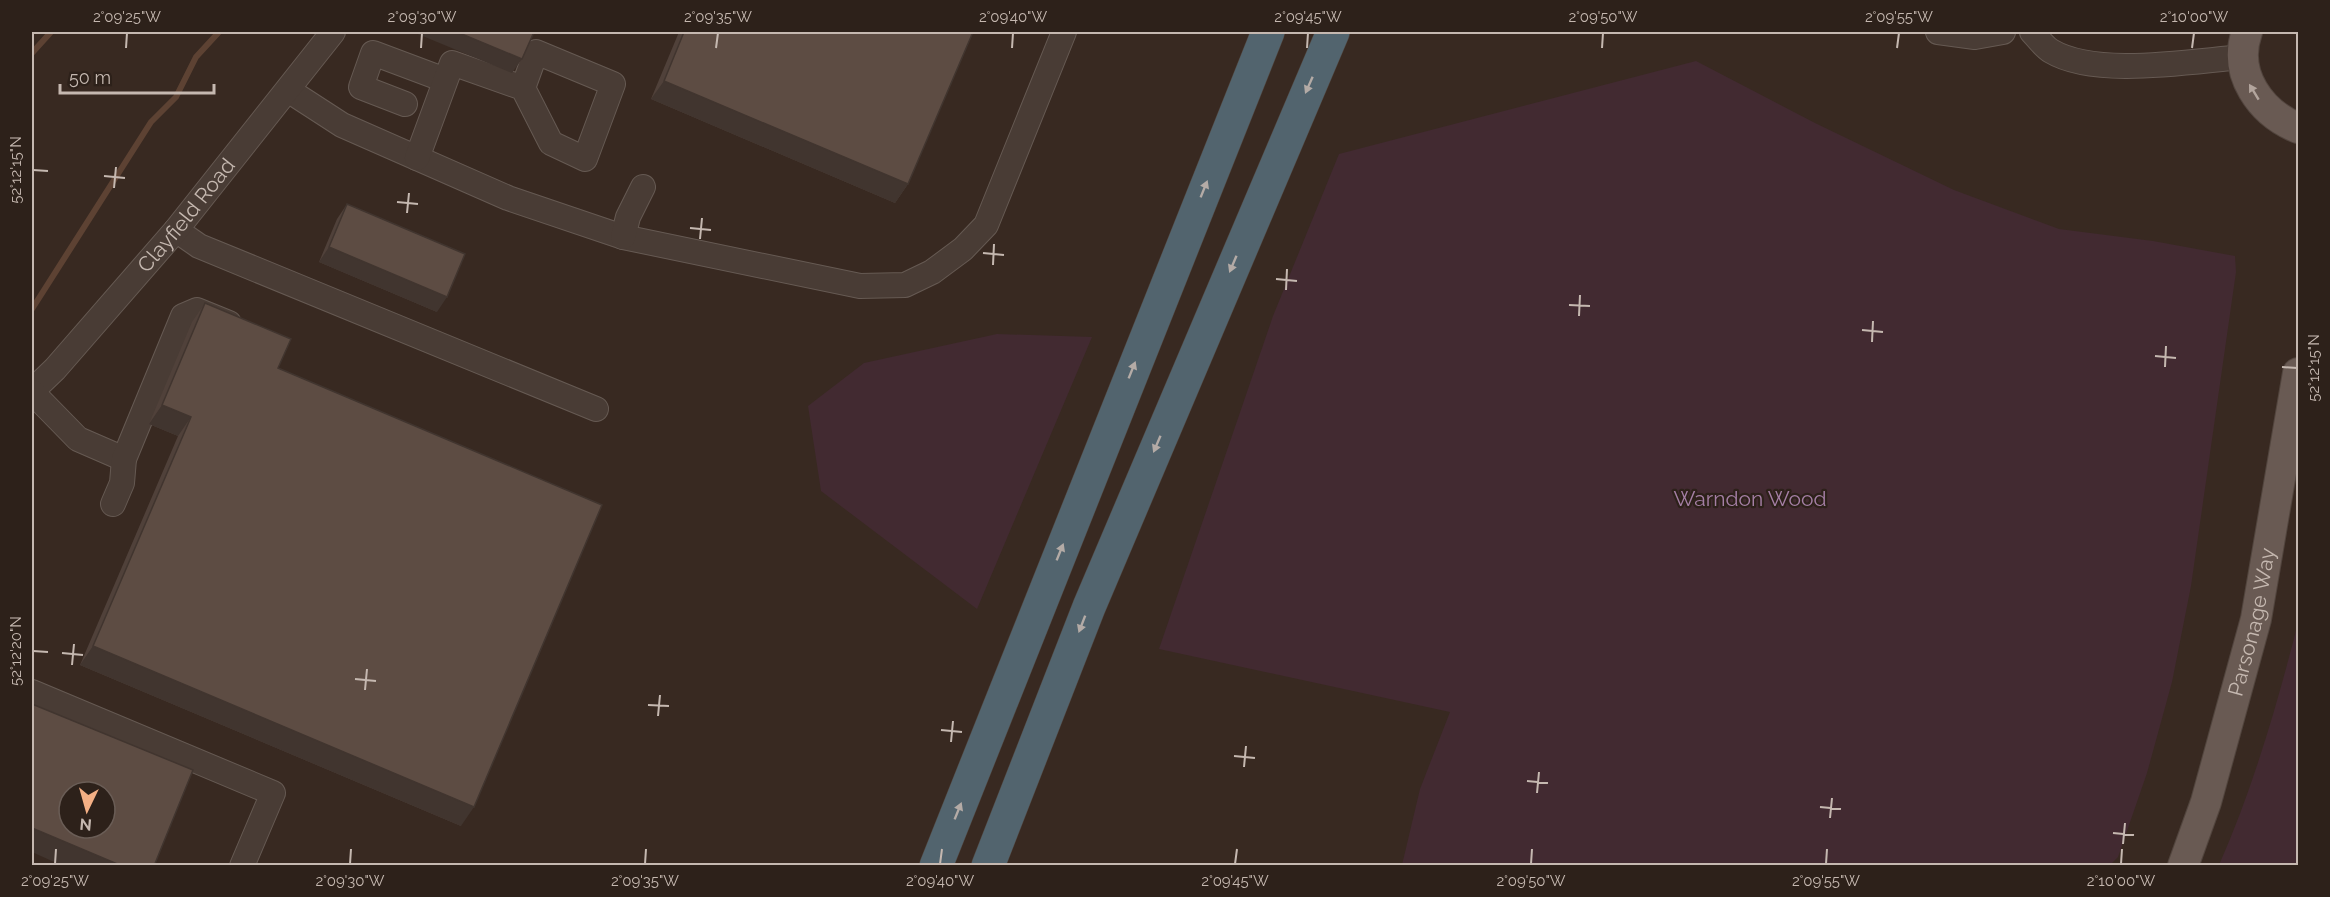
<svg xmlns="http://www.w3.org/2000/svg" width="2330" height="897" font-family="Raleway,sans-serif">
<style>
.green{fill:#422a31}
.lines{fill:none;stroke-linecap:round;stroke-linejoin:round}
.stream{stroke:#5d4233;stroke-width:6}
.minor-casing{stroke:#665a53;stroke-width:26}
.major-casing{stroke:#52453e;stroke-width:32}
.highway-casing{stroke:#50443d;stroke-width:34}
.minor{stroke:#493c35;stroke-width:24}
.major{stroke:#695a53;stroke-width:30}
.highway{stroke:#52646e;stroke-width:33}
.wall{fill:#50413a}
.shaded-wall{fill:#41352f}
.building{fill:#5d4c43;stroke:#41352f;stroke-width:1.5;fill-rule:evenodd}
.oneway{fill:#b4aba6}
.oneway2{fill:#b3a59d}
.ticks{fill:none;stroke:#c5b8b0;stroke-width:2}
.labels{text-anchor:middle;stroke-width:4.5;stroke-linejoin:round;paint-order:stroke}
.street-label{font-size:21px;fill:#c5b8b0;stroke:#2d211a}
.park-label{font-size:21px;fill:#a57fa5;stroke:#2d211a}
.neatline{fill:none;stroke:#c5b8b0;stroke-width:2}
.ticks-label{font-size:15px;text-anchor:middle;fill:#c5b8b0}
</style>
<rect width="100%" height="100%" fill="#382921"/>
<path class="green" d="M 1696,61 L 1815,123 L 1954,190 L 2059,229 L 2153,241 L 2235,256 L 2236,272 L 2191,586 L 2172,682 L 2147,773 L 2118,857 L 2110,865 L 1402,865 L 1420,789 L 1450,712 L 1159,649 L 1273,316 L 1339,154 Z
M 997,334 L 1092,337 L 977,609 L 821,491 L 808,406 L 864,363 Z
M 2298,623 L 2298,865 L 2219,865 C 2253,788 2277,705 2298,623 Z"/>
<g class="lines">
<path class="stream" d="M 32,53 L 51,32
M 32,309 L 151,122 L 176,97 L 196,57 L 219,32"/>
<g class="minor-casing">
<g id="minor">
<path d="M 1938,32 L 1975,37 L 2003,32"/>
<path d="M 2032,32 C 2038,38 2044,47 2051,51 C 2096,78 2191,61 2243,57"/>
<path d="M 288,90 L 342,125 L 508,198 L 623,237 L 860,286 L 905,285 L 932,272 L 963,249 L 986,225 L 1064,32"/>
<path d="M 405,104 L 361,87 L 373,53 L 445,80"/>
<path d="M 417,158 L 452,63 L 523,88 L 551,143 L 585,159 L 613,84 L 536,52 L 523,88"/>
<path d="M 176,230 L 199,246 L 596,409"/>
<path d="M 623,237 L 628,217 L 643,187"/>
<path id="s1" d="M 32,391 L 55,369 L 176,230 L 333,32"/>
<path d="M 32,392 L 78,439 L 124,459"/>
<path d="M 113,504 L 122,483 L 124,459 L 183,316 L 197,310 L 229,323"/>
<path d="M 32,692 L 273,793 L 242,866"/>
</g>
</g>
<g class="major-casing">
<g id="major">
<path d="M 2247,32 C 2232,74 2261,113 2298,128"/>
<path id="s2" d="M 2183,866 L 2206,802 L 2256,619 L 2298,373"/>
</g>
</g>
<g class="highway-casing">
<path id="highway" d="M 936,866 L 1268,32
M 988,866 L 1089,607 L 1333,32"/>
</g>
<use href="#minor" class="minor"/>
<use href="#major" class="major"/>
<use href="#highway" class="highway"/>
</g>
<path class="wall" d="M 679,32 L 973,32 L 908,184 L 895,203 L 651,99 Z
M 347,204 L 437,312 L 319,262 L 337,219 Z
M 205,303 L 278,368 L 461,826 L 80,665 L 178,436 L 149,424 L 192,322 Z"/>
<path class="shaded-wall" d="M 413,32 L 457,32 L 522,59 L 512,73 Z
M 664,81 L 908,184 L 895,203 L 651,99 Z
M 329,247 L 447,297 L 437,312 L 319,262 Z
M 162,405 L 191,417 L 178,436 L 149,424 Z
M 93,646 L 474,807 L 461,826 L 80,665 Z
M 32,828 L 122,866 L 63,866 L 32,852 Z"/>
<path class="building" d="M 457,32 L 534,32 L 522,59 Z
M 684,32 L 973,32 L 908,184 L 664,81 Z
M 347,204 L 465,254 L 447,297 L 329,247 Z
M 205,303 L 291,339 L 278,368 L 602,505 L 474,807 L 93,646 L 191,417 L 162,405 Z
M 32,704 L 193,770 L 154,866 L 122,866 L 32,828 ZM 69,792 L 105,792 L 105,828 L 69,828 Z"/>
<defs><path id="oneway-solid" d="M-6-.8H1V-3.2L6.5 0L1 3.2V.8H-6Z" transform="scale(1.5)"/></defs>
<g class="oneway">
<use href="#oneway-solid" transform="translate(1309 85) rotate(114)"/>
<use href="#oneway-solid" transform="translate(1204 189) rotate(-68)"/>
<use href="#oneway-solid" transform="translate(1233 264) rotate(113)"/>
<use href="#oneway-solid" transform="translate(1132 370) rotate(-68)"/>
<use href="#oneway-solid" transform="translate(1157 444) rotate(113)"/>
<use href="#oneway-solid" transform="translate(1060 552) rotate(-68)"/>
<use href="#oneway-solid" transform="translate(1082 624) rotate(111)"/>
<use href="#oneway-solid" transform="translate(958 811) rotate(-68)"/>
</g>
<use class="oneway2" href="#oneway-solid" transform="translate(2254 92) rotate(-121)"/>
<path class="ticks" d="M 126,48 L 127,33M 421,48 L 422,33M 716,48 L 718,33M 1012,48 L 1013,33M 1307,48 L 1308,33M 1602,48 L 1603,33M 1897,48 L 1899,33M 2192,48 L 2194,33M 33,170 L 48,171M 104,176 L 125,178M 114,188 L 116,167M 397,202 L 418,204M 407,213 L 409,193M 690,228 L 711,230M 700,239 L 702,218M 983,253 L 1004,255M 993,265 L 994,244M 1276,279 L 1297,281M 1286,290 L 1287,269M 1569,305 L 1590,306M 1579,316 L 1580,295M 1862,330 L 1883,332M 1872,342 L 1873,321M 2155,356 L 2176,358M 2165,367 L 2166,346M 2282,367 L 2297,368M 33,651 L 48,652M 62,653 L 83,655M 72,665 L 74,644M 355,679 L 376,681M 365,690 L 367,669M 648,705 L 669,706M 658,716 L 660,695M 941,730 L 962,732M 951,742 L 953,721M 1234,756 L 1255,758M 1244,767 L 1246,746M 1527,781 L 1548,783M 1537,793 L 1539,772M 1820,807 L 1841,809M 1830,818 L 1832,798M 2113,833 L 2134,835M 2123,844 L 2125,823M 55,864 L 56,849M 350,864 L 351,849M 645,864 L 646,849M 940,864 L 942,849M 1235,864 L 1237,849M 1531,864 L 1532,849M 1826,864 L 1827,849M 2121,864 L 2122,849"/>
<g class="labels">
<g class="street-label">
<text dy="7" stroke="none"><textPath href="#s1" startOffset="234">Clayfield Road</textPath></text>
<text dy="7" stroke="none"><textPath href="#s2" startOffset="254">Parsonage Way</textPath></text>
</g>
<g class="park-label">
<text x="1750" y="506">Warndon Wood</text>
</g>
</g>
<rect width="2330" height="897" fill="none" stroke="#2d211a" stroke-width="66"/>
<g transform="translate(87 810) rotate(185)"><circle r="28" fill="#2d211a" stroke="#6a5d56" stroke-width="1.5"/>
<path d="M0-4.5L10 22L0 15L-10 22Z" fill="#f5b085"/>
<text y="-9" font-size="16" font-weight="bold" text-anchor="middle" fill="#c5b8b0">N</text>
</g>
<path d="M60 84v9h154v-9" fill="none" stroke="#c5b8b0" stroke-width="3"/>
<text x="69" y="84" font-size="18" fill="#c5b8b0" stroke="#2d211a" stroke-width="4.5" paint-order="stroke">50 m</text>
<rect x="33" y="33" width="2264" height="831" class="neatline"/>
<g class="ticks-label">
<text x="127" y="22">2°09'25"W</text>
<text x="422" y="22">2°09'30"W</text>
<text x="718" y="22">2°09'35"W</text>
<text x="1013" y="22">2°09'40"W</text>
<text x="1308" y="22">2°09'45"W</text>
<text x="1603" y="22">2°09'50"W</text>
<text x="1899" y="22">2°09'55"W</text>
<text x="2194" y="22">2°10'00"W</text>
<text transform="translate(16 170) rotate(-90)" y="5">52°12'15"N</text>
<text transform="translate(2314 368) rotate(-90)" y="5">52°12'15"N</text>
<text transform="translate(16 651) rotate(-90)" y="5">52°12'20"N</text>
<text x="55" y="886">2°09'25"W</text>
<text x="350" y="886">2°09'30"W</text>
<text x="645" y="886">2°09'35"W</text>
<text x="940" y="886">2°09'40"W</text>
<text x="1235" y="886">2°09'45"W</text>
<text x="1531" y="886">2°09'50"W</text>
<text x="1826" y="886">2°09'55"W</text>
<text x="2121" y="886">2°10'00"W</text>
</g>
</svg>
